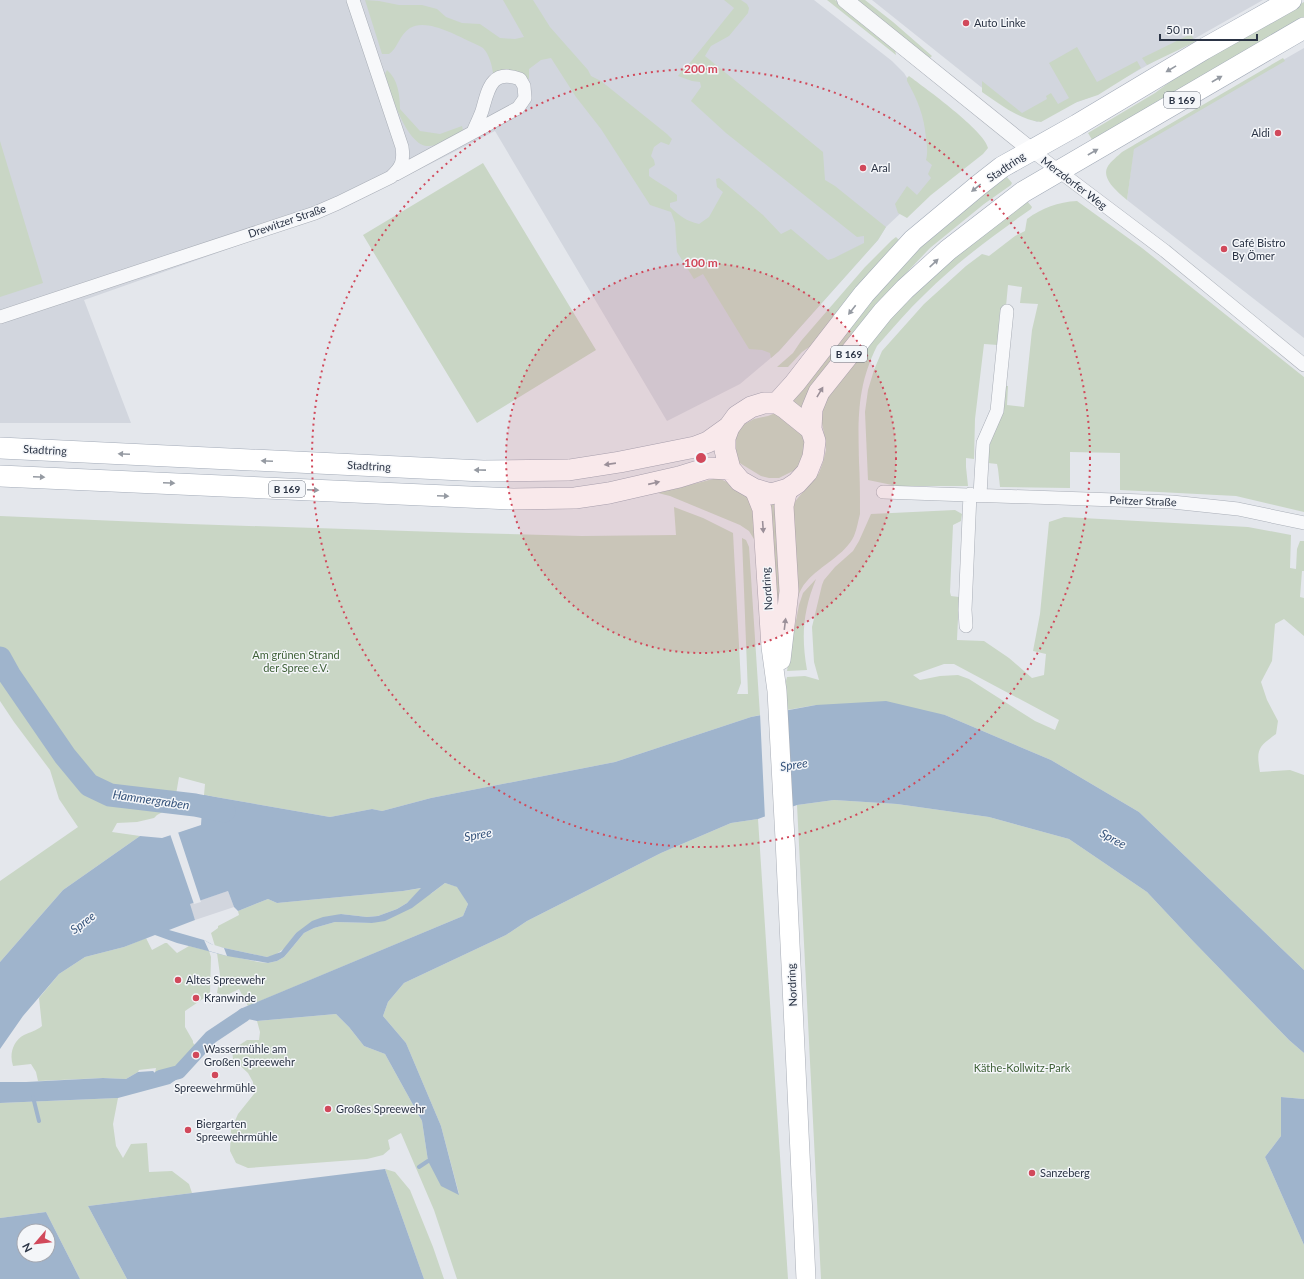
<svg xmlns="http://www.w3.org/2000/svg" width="1304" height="1279" font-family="Lato,sans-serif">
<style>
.built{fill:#d2d6de}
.green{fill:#c9d6c5;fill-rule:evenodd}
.water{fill:#9fb4cc;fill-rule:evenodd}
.pier{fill:#e4e7ec}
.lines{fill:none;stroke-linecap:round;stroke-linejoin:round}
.stream{stroke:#9fb4cc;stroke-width:4}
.canal{stroke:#9fb4cc;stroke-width:14}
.river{stroke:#9fb4cc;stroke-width:23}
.minor-casing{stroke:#a9aeb7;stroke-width:14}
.tertiary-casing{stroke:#a9aeb7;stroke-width:17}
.secondary-casing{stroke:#a9aeb7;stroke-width:20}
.primary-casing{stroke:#a3abb8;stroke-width:22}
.minor{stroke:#f7f8fa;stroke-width:13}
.tertiary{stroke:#f7f8fa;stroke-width:16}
.secondary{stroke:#fff;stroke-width:19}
.primary{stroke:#fff;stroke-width:21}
.oneway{fill:#959aa2}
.ring{fill:none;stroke:#d1495b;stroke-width:2;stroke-dasharray:2 4}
.poi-dot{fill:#d1495b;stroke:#f4f6f9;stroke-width:1.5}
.labels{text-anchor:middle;stroke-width:3;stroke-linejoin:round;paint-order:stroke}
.shield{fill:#f4f6f9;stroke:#676e7b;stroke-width:1}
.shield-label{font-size:10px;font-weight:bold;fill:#2b3445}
.poi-label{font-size:11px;fill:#2b3445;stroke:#f4f6f9;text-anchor:start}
.street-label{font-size:11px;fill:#2b3445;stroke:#f4f6f9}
.park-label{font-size:11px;fill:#3f6138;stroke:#f4f6f9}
.water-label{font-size:12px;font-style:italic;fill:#34527a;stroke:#f4f6f9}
.centre{fill:#d1495b;stroke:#f4f6f9;stroke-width:2}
.ring-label{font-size:12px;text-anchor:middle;font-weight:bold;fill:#d1495b;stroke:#f4f6f9;stroke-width:3;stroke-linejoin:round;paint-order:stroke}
</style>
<rect width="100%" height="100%" fill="#e4e7ec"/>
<path class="built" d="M 0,0 L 814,0 L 892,61 L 904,73 L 929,113 L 937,179 L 886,227 L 878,240 L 779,351 L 740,384 L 667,421 L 495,131 L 342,209 L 84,300 L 131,423 L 0,423 Z
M 872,0 L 1263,0 L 1091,97 L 1069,105 L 1037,122 L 1014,111 L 986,91 Z
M 1304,48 L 1304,338 L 1127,200 L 1134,145 Z
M 228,891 L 234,907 L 195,920 L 189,904 Z"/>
<path class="green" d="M 365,0 L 379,1 L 399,5 L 422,5 L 437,9 L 446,17 L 462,23 L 480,24 L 500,38 L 515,39 L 524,37 L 503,0 L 533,0 L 550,27 L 588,70 L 591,76 L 601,81 L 667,134 L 672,139 L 669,145 L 661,142 L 654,147 L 651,156 L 654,160 L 655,165 L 649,169 L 649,176 C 658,183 668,187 677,195 L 677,201 L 670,203 L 670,207 C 680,216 686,221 699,224 L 709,217 L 723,192 L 717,187 L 716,179 L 719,178 L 763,215 L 781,234 L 791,229 L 828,260 L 834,258 L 864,243 L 864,236 L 857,237 L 726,133 L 691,101 L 701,87 L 700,82 L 692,81 L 678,76 L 684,68 L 685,69 L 734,8 L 724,0 L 741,0 L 747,4 L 749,8 L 748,13 L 729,36 L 711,46 L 705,56 L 823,152 L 825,180 L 835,186 L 886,227 L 878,240 L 779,351 L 771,358 L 770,353 L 762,350 L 749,349 L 703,274 L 694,279 L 677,252 L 675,223 L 671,212 L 650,205 L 601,129 L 576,97 L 551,58 L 541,60 L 529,69 L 529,79 C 514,70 510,71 493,73 C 492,65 489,54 483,48 C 480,46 475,44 471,42 C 456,35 426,18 410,28 C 399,35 398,48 389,54 L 382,54 Z
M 827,0 L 835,0 L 895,50 L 896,55 Z
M 856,0 L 865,0 L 893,22 L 932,56 L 930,58 Z
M 1304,2 L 1304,19 L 1094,143 L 1088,133 L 1155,93 L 1187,69 Z
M 1191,34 L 1195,42 L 1147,65 L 1142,58 Z
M 1077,47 L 1097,82 L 1137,61 L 1141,68 L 1098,95 L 1077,102 L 1041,122 C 1019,120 1000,104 982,92 L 982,81 L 1022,113 L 1047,99 L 1046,96 L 1051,93 L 1058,104 L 1069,98 L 1049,63 Z
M 1283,58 L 1285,61 L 1134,149 L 1127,200 C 1119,193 1100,179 1108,166 C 1111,161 1118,156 1122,152 Z
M 387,70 C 398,79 400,96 400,109 L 420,131 L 440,134 L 462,126 L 463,130 C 452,136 442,145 430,146 C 407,149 390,91 385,74 Z
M 909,76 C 925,88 985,131 988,148 L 983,154 L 931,195 L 907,218 L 898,213 L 895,204 L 907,186 L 917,195 L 931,178 L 928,174 L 932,165 L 926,160 C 928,152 927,146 926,138 C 924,115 918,101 907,81 L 907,78 Z
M 0,141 L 43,283 L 0,297 Z
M 483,163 L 596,350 L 477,423 L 363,235 Z
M 1007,177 L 1012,183 L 1011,185 L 984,204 L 930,248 L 910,269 L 871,315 L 806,396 L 800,411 L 790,405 L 855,318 L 929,238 L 994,186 Z
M 1027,201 L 1032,207 L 1031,209 C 994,235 957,262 925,294 C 908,310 893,328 877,346 C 857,386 858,418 859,462 C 860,480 860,497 860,514 C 858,521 857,529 854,536 C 845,555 821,565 807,581 C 802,586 799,593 797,600 L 792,506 L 797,499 L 819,473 L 823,462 L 826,450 L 825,439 L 821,418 L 825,401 L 871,341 L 902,305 L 971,241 Z
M 1077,201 L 1142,248 L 1304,377 L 1304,512 L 1236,496 L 1120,490 L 1120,453 L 1070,452 L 1070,488 L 1000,487 L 998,469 L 997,464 L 988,463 L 987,452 L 998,422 L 1004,386 L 1008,386 L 1007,405 L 1024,407 L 1032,330 L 1038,304 L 1020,303 L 1022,287 L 1008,285 L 1006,306 L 1000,311 L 998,345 L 984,344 L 975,419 L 974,459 L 966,458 L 966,467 L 968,486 L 897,486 L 868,480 L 865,412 L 868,390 L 874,370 L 882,351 L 924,304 L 966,266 L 982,254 L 989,256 L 1015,236 L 1025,231 L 1027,219 C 1042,208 1058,202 1077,201 Z
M 896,237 L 900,241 L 815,343 L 802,352 L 788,367 L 777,367 L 793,353 L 801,341 L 865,267 L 892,240 Z
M 780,411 L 798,425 L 805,442 L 802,461 L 795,470 L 779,478 L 769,478 L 761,476 L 738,462 L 730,448 L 741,426 L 754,419 L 768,416 Z
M 717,478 C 733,483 742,493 754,503 L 757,544 L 749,531 L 740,525 L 670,496 L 658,493 Z
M 767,501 L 775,502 L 780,594 L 778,628 Z
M 674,507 L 703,518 L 733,533 L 741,683 L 737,694 L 748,694 L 742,538 L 746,540 L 749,547 L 760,715 L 751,717 L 615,762 L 431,798 L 382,811 L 372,809 L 330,817 L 204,795 L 205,784 L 179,777 L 174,806 L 157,815 L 154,818 L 137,822 L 117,823 L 112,832 L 140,836 L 63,890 L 0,962 L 0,881 L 78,827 L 59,799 L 50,770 L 14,722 L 0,701 L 0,516 L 189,524 L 469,533 L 582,536 L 676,535 Z
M 955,510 L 962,514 L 961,521 L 953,525 L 950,592 L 951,596 L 959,597 L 957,640 L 984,641 L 1009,658 L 1032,678 L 1044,675 L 1046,654 L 1033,651 L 1040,614 L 1049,522 L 1064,517 L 1248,527 L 1291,535 L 1290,568 L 1296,569 L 1297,549 L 1300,541 L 1304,541 L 1304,571 L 1302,571 L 1300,597 L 1304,598 L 1304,636 L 1284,619 L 1275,624 L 1272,661 L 1261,682 L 1267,700 L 1278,721 L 1276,734 C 1258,747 1256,749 1260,772 L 1290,770 L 1304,775 L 1304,970 L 1139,812 L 1051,760 L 945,715 L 816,705 L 787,710 L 786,681 L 787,677 L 805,676 L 819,680 L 814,662 L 812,627 L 822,585 L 824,580 L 835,567 L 853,551 L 859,541 L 871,514 ZM 944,664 L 954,664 L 1059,720 L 1055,730 L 1035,721 L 969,679 L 958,675 L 940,676 L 920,680 L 913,675 Z
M 816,579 C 803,611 801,636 807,670 L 787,671 L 790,652 L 799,605 L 803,593 Z
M 834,800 L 897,804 L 989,817 L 1069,839 L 1147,892 L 1191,939 L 1289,1040 L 1304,1053 L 1304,1099 L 1281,1097 L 1281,1136 L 1265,1157 L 1304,1245 L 1304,1279 L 821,1279 L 797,805 Z
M 758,819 L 788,1279 L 457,1279 L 434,1210 L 401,1133 L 388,1140 L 390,1149 L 383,1155 L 367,1159 L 248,1168 L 236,1163 L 230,1151 L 231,1130 L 238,1114 L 254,1094 L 253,1082 L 248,1073 L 233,1059 L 232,1050 L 247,1040 L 259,1040 L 260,1032 L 257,1021 L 336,1014 L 349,1027 L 364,1046 L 385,1054 L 422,1121 L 428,1161 L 459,1194 L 441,1126 L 406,1043 L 383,1016 L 388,1002 L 404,983 L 506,935 L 527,921 L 661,853 L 731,823 Z
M 445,883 L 458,887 L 468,904 L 463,916 L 248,1006 L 239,989 L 225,996 L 217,993 L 220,975 L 217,953 L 258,962 L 268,963 L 277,961 L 284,957 L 290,950 L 304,933 L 314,928 L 335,922 L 372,923 L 432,893 Z
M 422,888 L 407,903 L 397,909 L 378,916 L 367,917 L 341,914 L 296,933 L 285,948 L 275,955 L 267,957 L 257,955 L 215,946 L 211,933 L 218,928 L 218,926 L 239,915 L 238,911 L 268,899 L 277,903 L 403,891 Z
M 146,938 L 152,950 L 165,943 L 167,943 L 177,953 L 189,946 L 209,951 L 211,957 L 210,994 L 185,1011 L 185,1027 L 193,1041 L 193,1043 L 196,1046 L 177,1069 L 166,1073 L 155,1073 L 156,1068 L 139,1070 L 138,1072 L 126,1079 L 103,1078 L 38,1081 L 36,1072 L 31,1064 L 13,1066 C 9,1054 13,1041 24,1035 C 30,1032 36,1031 42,1026 L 39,998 L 59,974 L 85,957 L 124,947 Z
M 118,1098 L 113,1124 L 116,1146 L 123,1158 L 131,1144 L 147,1143 L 149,1172 L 172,1171 L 189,1184 L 192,1193 L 88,1206 L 127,1279 L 80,1279 L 46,1212 L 0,1218 L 0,1103 Z
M 385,1169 L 395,1172 L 410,1190 L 433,1247 L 444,1279 L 424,1279 Z"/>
<path class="water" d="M 886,701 L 945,715 L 1051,760 L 1139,812 L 1304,970 L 1304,1053 L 1289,1040 L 1191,939 L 1147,892 L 1069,839 L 989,817 L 897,804 L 834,800 L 797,805 L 758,819 L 731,823 L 661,853 L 527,921 L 506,935 L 404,983 L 388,1002 L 383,1016 L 406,1043 L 441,1126 L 459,1195 L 441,1186 L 428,1161 L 422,1121 L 385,1054 L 364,1046 L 349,1027 L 336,1014 L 257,1021 L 243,1018 L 229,1027 L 227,1023 L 240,1009 L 463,916 L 468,904 L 457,887 L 445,883 L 412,908 L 385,921 L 372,923 L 335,922 L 314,928 L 304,933 L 290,950 L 284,957 L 277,961 L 268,963 L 227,956 L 177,943 L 155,935 L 124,947 L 85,957 L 59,974 L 23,1016 L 0,1049 L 0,962 L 63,890 L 140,836 L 162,838 L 201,825 L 202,810 L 194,809 L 195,799 L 203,800 L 204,795 L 330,817 L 372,809 L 382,811 L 431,798 L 615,762 L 751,717 L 816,705 ZM 421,888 L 407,903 L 397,909 L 378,916 L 367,917 L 341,914 L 323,917 L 312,921 L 296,933 L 281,952 L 267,957 L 215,946 L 204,940 L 169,930 L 195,920 L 190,904 L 228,891 L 234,907 L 238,911 L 268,899 L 277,903 L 403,891 Z
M 177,1069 L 180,1077 L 170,1084 L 118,1098 L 0,1103 L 0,1082 L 26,1082 L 103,1078 L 126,1079 L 138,1072 L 153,1071 L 155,1073 L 166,1073 Z
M 1281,1097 L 1304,1099 L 1304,1245 L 1265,1157 L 1281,1136 Z
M 385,1169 L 424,1279 L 127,1279 L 88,1206 Z
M 46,1212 L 80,1279 L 0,1279 L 0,1218 ZM 24,1231 L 48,1231 L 48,1255 L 24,1255 Z"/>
<path class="pier" d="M 787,708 L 792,809 L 765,819 L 760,713 Z
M 178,832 L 201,902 L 194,904 L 170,834 Z
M 204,940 L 211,944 L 224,948 L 227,956 L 209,951 Z"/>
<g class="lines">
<path class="stream" d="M 33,1097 L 39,1121
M 419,1167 L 428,1161"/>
<path class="canal" d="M 160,1077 L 179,1072 L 211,1037 L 244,1015"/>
<path class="river" d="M 0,658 L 10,676 L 65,756 L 89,785 L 110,795 L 195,805 L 224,811"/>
<g class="minor-casing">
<path id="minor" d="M 1031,150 L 1165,251 L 1304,365
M 396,174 L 518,108 L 525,98 L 524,86 L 520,79 C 491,68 488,90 482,111 C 479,119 476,125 473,132
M 0,317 L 315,213 L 338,203 L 391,177 C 402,167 404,161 402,147 L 353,0
M 883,492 L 1172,502 L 1238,509 L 1304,523
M 980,495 L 983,443 L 997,411 L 1007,311
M 966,626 L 965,610 L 970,494"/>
</g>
<g class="tertiary-casing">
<path id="tertiary" d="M 845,0 L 1031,150"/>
</g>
<g class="secondary-casing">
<path id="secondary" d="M 754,489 L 762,509 L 771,647 L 777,691 L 785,839 L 806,1279
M 781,660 L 789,591 L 784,506 L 788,489"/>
</g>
<g class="primary-casing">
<path id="primary" d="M 777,403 L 795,383 L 864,294 L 913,240 L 979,185 L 1002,167 L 1077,125 L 1204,49 L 1291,0
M 811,429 L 785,408 L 777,403 L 764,403 L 751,407 L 737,416 L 729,427 L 725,438 L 725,450 L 730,469 L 740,481 L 754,489 L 771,494 L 788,489 L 797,483 L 807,472 L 813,457 L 815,441 L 811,429 L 812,409 L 819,392 L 883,312 L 905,289 L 948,250 L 1023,192 L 1304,28
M 0,448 L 483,471 L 569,470 L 620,462 L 695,447 L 708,442 L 729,427
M 0,476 L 513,499 L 575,498 L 609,493 L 679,477 L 708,468 L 730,469"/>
</g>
<use href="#minor" class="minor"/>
<use href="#tertiary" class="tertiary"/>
<use href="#secondary" class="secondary"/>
<use href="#primary" class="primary"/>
</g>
<defs><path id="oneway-solid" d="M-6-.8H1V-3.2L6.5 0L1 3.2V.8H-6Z"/></defs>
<g class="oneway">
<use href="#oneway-solid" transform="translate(1171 69) rotate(149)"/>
<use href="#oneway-solid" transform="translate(1217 79) rotate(-30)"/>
<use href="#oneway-solid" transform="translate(1093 152) rotate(-30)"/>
<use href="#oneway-solid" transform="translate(976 188) rotate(141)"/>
<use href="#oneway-solid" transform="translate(934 263) rotate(-43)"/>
<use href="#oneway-solid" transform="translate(852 310) rotate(128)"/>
<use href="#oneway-solid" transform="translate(820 392) rotate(-59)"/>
<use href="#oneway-solid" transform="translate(124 454) rotate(-177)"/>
<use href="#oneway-solid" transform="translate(267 461) rotate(-177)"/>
<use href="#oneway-solid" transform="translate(610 464) rotate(172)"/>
<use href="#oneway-solid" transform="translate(480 470) rotate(-179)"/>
<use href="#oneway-solid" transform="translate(39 477) rotate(3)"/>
<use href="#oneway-solid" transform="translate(169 483) rotate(3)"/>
<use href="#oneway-solid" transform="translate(654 483) rotate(-13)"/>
<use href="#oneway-solid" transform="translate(313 490) rotate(3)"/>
<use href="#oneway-solid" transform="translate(443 496) rotate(3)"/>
<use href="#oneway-solid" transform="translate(763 527) rotate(86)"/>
<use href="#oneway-solid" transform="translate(785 624) rotate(-83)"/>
</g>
<circle cx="701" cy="458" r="195" fill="#d1495b" fill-opacity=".12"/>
<g class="ring">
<circle cx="701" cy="458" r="195"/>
<circle cx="701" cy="458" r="389"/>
</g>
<g class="poi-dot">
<circle cx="966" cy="23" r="4"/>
<circle cx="1278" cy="133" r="4"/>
<circle cx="863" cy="168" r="4"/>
<circle cx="1224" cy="249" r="4"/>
<circle cx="178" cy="980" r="4"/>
<circle cx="196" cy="998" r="4"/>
<circle cx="196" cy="1055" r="4"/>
<circle cx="215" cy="1075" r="4"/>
<circle cx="328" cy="1109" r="4"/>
<circle cx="188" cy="1130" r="4"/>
<circle cx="1032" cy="1173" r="4"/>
</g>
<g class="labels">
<g class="shield">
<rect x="1164" y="92" width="36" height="16" rx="3"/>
<rect x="831" y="346" width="36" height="16" rx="3"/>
<rect x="269" y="481" width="36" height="16" rx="3"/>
</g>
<g class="shield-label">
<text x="1182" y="104">B 169</text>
<text x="849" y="358">B 169</text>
<text x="287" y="493">B 169</text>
</g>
<g class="poi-label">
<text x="974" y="27">Auto Linke</text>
<text x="1270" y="137" text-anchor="end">Aldi</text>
<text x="871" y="172">Aral</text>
<text x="1232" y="247">Café Bistro<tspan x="1232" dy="13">By Ömer</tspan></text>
<text x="186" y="984">Altes Spreewehr</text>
<text x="204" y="1002">Kranwinde</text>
<text x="204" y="1053">Wassermühle am<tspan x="204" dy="13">Großen Spreewehr</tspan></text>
<text x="215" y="1092" text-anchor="middle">Spreewehrmühle</text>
<text x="336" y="1113">Großes Spreewehr</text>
<text x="196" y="1128">Biergarten<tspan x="196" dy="13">Spreewehrmühle</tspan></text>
<text x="1040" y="1177">Sanzeberg</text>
</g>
<g class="street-label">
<text transform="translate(1006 167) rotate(-34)" y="4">Stadtring</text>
<text transform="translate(1074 183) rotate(37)" y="4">Merzdorfer Weg</text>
<text transform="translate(287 221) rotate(-19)" y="4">Drewitzer Straße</text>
<text transform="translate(45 450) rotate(3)" y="4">Stadtring</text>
<text transform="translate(369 466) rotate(3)" y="4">Stadtring</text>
<text transform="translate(1143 501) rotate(2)" y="4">Peitzer Straße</text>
<text transform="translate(767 589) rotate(-94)" y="4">Nordring</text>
<text transform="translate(792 985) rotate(-93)" y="4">Nordring</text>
</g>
<g class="park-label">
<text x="296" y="659">Am grünen Strand<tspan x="296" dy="13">der Spree e.V.</tspan></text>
<text x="1022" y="1072">Käthe-Kollwitz-Park</text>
</g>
<g class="water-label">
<text transform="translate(794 765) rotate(-8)" y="4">Spree</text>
<text transform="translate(151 800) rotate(8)" y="4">Hammergraben</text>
<text transform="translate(478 835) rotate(-10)" y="4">Spree</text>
<text transform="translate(1113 839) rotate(28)" y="4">Spree</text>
<text transform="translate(83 923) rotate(-37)" y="4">Spree</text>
</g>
</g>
<circle cx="701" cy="458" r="6" class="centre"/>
<g class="ring-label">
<text x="701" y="73">200 m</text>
<text x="701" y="267">100 m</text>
</g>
<g transform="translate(36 1243) rotate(242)"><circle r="19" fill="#f4f6f9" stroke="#a4a8b1"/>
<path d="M0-3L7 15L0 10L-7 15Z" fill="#d1495b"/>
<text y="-6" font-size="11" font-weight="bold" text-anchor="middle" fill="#2b3445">N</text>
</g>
<path d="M1160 34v6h97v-6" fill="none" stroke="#2b3445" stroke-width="2"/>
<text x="1166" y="34" font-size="12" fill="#2b3445" stroke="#f4f6f9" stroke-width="3" paint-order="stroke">50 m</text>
</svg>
